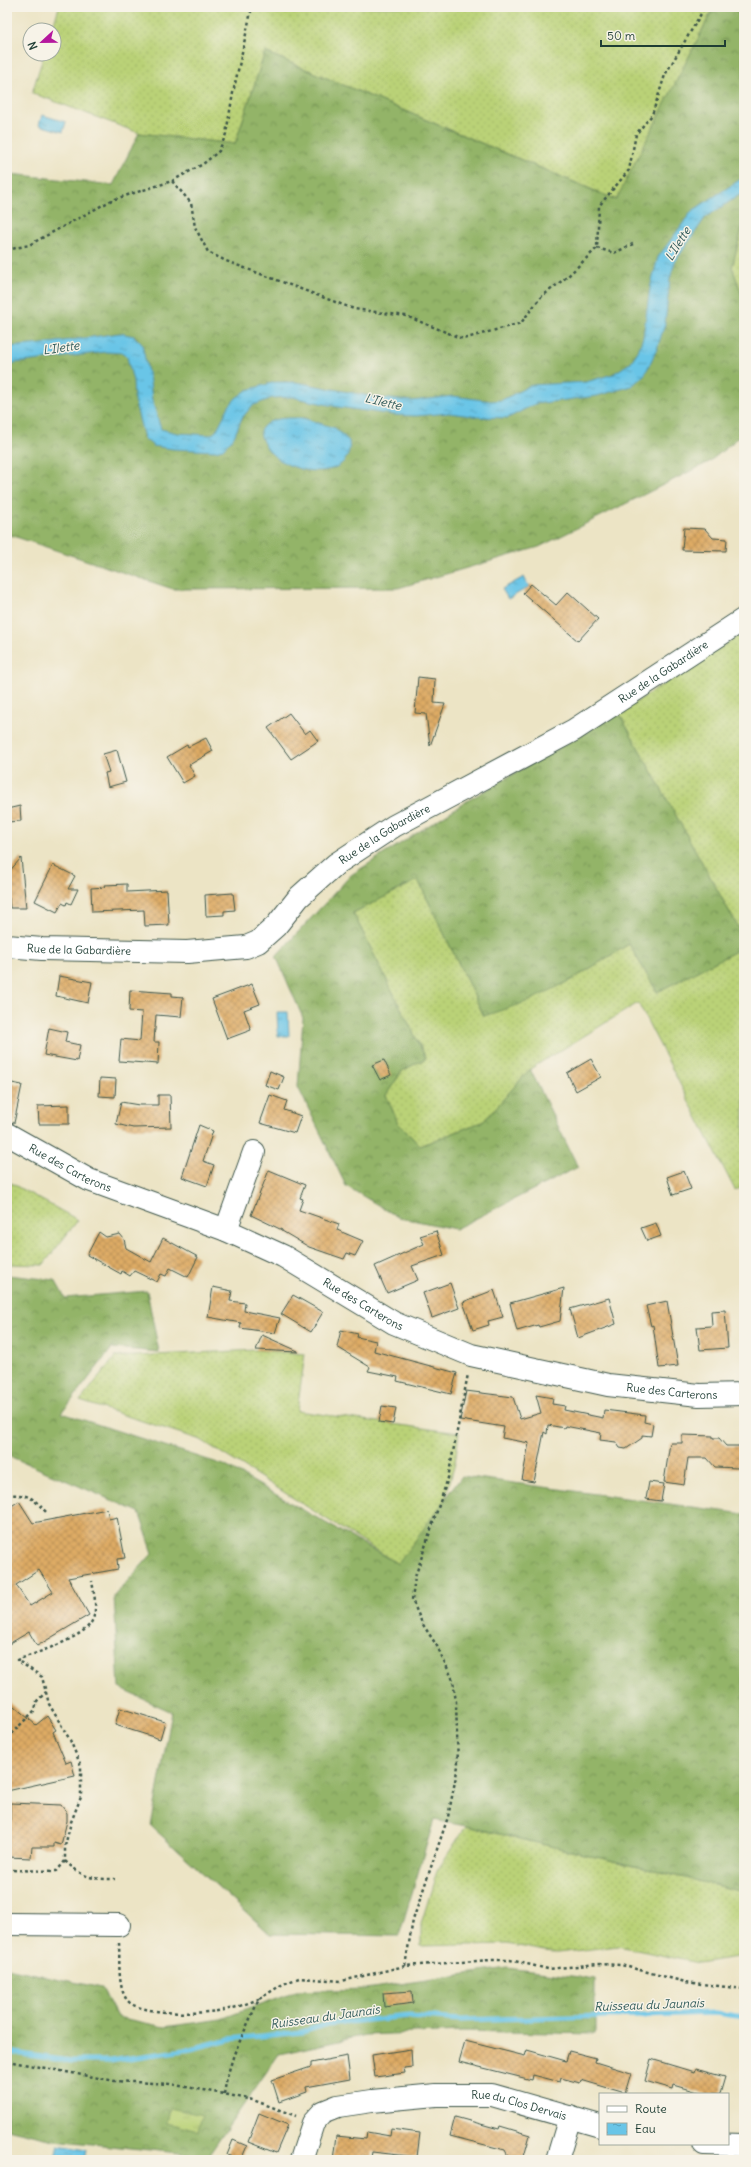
<svg xmlns="http://www.w3.org/2000/svg" width="751" height="2167" font-family="Delius,sans-serif">
<style>
.grass{fill:url(#grass-dots);stroke:#6c8856}
.forest{fill:url(#forest-crowns);stroke:#59784e}
.park{fill:url(#park-tufts);stroke:#6c8856}
.water{fill:url(#water-ripples);stroke:#44818e}
.lines{fill:none;stroke-linecap:round;stroke-linejoin:round}
.stream{stroke:#69c5e7;stroke-width:5}
.building{fill:url(#building-cross-hatch);fill-rule:evenodd}
.minor-casing{stroke:#3e564a;stroke-width:24}
.path{stroke:#3e564a;stroke-width:2.5;stroke-dasharray:3 3;stroke-linecap:butt}
.minor{stroke:#fff;stroke-width:22}
.labels{text-anchor:middle;stroke-width:3;stroke-linejoin:round;paint-order:stroke}
.street-label{font-size:11px;fill:#1f3d34;stroke:#f7f3e8}
.water-label{font-size:12px;font-style:italic;fill:#2e5858;stroke:#f7f3e8}
</style>
<defs>
<pattern id="grass-dots" width="8" height="8" patternUnits="userSpaceOnUse"><rect width="8" height="8" fill="#bad277"/><path d="M2 2h.1M6 6h.1" fill="none" stroke="#9fb568" stroke-width="1.8" stroke-linecap="round"/></pattern>
<pattern id="forest-crowns" width="20" height="18" patternUnits="userSpaceOnUse"><rect width="20" height="18" fill="#93b468"/><path d="M2 6a3 3 0 1 1 6 0M12 15a3 3 0 1 1 6 0" fill="none" stroke="#779456"/></pattern>
<pattern id="park-tufts" width="24" height="20" patternUnits="userSpaceOnUse"><rect width="24" height="20" fill="#bad277"/><path d="M3 7l-1-3M5 7V3M7 7l1-3M15 17l-1-3M17 17v-4M19 17l1-3" fill="none" stroke="#9fb568"/></pattern>
<pattern id="water-ripples" width="26" height="14" patternUnits="userSpaceOnUse"><rect width="26" height="14" fill="#69c5e7"/><path d="M2 4q2-2 4 0t4 0M15 11q2-2 4 0t4 0" fill="none" stroke="#56a1bc"/></pattern>
<pattern id="building-cross-hatch" width="8" height="8" patternUnits="userSpaceOnUse"><rect width="8" height="8" fill="#deab65"/><path d="M0 0l8 8M0 8l8-8" fill="none" stroke="#b38c54"/></pattern>
</defs>
<rect width="100%" height="100%" fill="#f7f3e8"/>
<filter id="ink" filterUnits="userSpaceOnUse"><feTurbulence type="fractalNoise" baseFrequency=".025" numOctaves="2"/><feDisplacementMap in="SourceGraphic" scale="8" xChannelSelector="R" yChannelSelector="G"/><feConvolveMatrix kernelMatrix="1 2 1 2 8 2 1 2 1" color-interpolation-filters="sRGB"/></filter>
<filter id="wash" filterUnits="userSpaceOnUse"><feTurbulence type="fractalNoise" baseFrequency=".012" numOctaves="4" result="noise"/><feDisplacementMap in="SourceGraphic" scale="16" xChannelSelector="R" yChannelSelector="G"/><feGaussianBlur stdDeviation="0.9" result="paint"/><feColorMatrix in="noise" values="0 0 0 0 0 0 0 0 0 0 0 0 0 0 0 0 0 1.4 0 .05"/><feComposite in="paint" operator="in"/></filter>
<g filter="url(#wash)">
<rect width="100%" height="100%" fill="#ece4c5"/>
<path class="grass" d="M 59,7 L 714,7 L 617,200 L 265,52 L 235,144 L 139,133 L 32,93 L 44,54 L 54,54 L 54,30 L 52,30 Z
M 744,221 L 744,300 L 732,267 Z
M 744,632 L 744,938 L 619,713 Z
M 418,880 L 484,1016 L 573,979 L 629,944 L 657,992 L 744,947 L 744,1187 L 735,1190 L 638,1003 L 530,1069 L 484,1121 L 420,1146 L 398,1123 L 386,1095 L 402,1071 L 426,1058 L 353,913 Z
M 7,1181 L 78,1220 L 43,1265 L 7,1264 Z
M 256,1350 L 305,1354 L 297,1411 L 459,1433 L 455,1463 L 425,1574 L 398,1564 L 201,1440 L 80,1401 L 115,1357 Z
M 466,1826 L 744,1892 L 744,1960 L 737,1957 L 698,1963 L 618,1946 L 557,1953 L 507,1944 L 421,1946 L 421,1924 L 437,1871 Z"/>
<path class="forest" d="M 714,7 L 744,7 L 744,221 L 732,267 L 744,300 L 744,433 L 709,462 L 539,547 L 398,588 L 173,589 L 7,534 L 7,172 L 11,174 L 113,185 L 139,133 L 235,144 L 265,52 L 616,200 Z
M 619,713 L 744,938 L 744,947 L 657,992 L 629,944 L 573,979 L 529,1001 L 484,1016 L 418,880 L 353,913 L 426,1058 L 402,1071 L 386,1095 L 398,1123 L 420,1146 L 484,1121 L 530,1069 L 578,1167 L 455,1229 L 398,1217 L 346,1186 L 298,1087 L 303,1018 L 276,956 L 351,875 L 467,801 Z
M 7,1275 L 55,1280 L 65,1298 L 147,1291 L 159,1352 L 112,1348 L 62,1413 L 224,1465 L 398,1564 L 462,1476 L 744,1514 L 744,1892 L 466,1826 L 434,1820 L 399,1936 L 270,1934 L 151,1826 L 172,1712 L 119,1688 L 114,1596 L 153,1553 L 139,1512 L 7,1455 Z
M 7,1968 L 102,1988 L 117,2017 L 164,2027 L 221,2019 L 296,1991 L 366,1989 L 507,1968 L 595,1979 L 595,2034 L 462,2031 L 366,2035 L 279,2054 L 208,2156 L 54,2140 L 7,2129 Z"/>
<path class="park" d="M 170,2108 L 202,2115 L 198,2131 L 167,2123 Z"/>
<path class="water" d="M 42,115 L 66,122 L 63,132 L 39,125 Z
M 744,177 L 744,192 L 705,218 L 675,262 L 670,279 L 665,324 L 657,349 L 645,374 L 632,386 L 597,396 L 535,404 L 508,418 L 479,417 L 449,413 L 416,416 L 393,415 L 338,407 L 292,397 L 272,398 L 252,406 L 242,418 L 234,437 L 223,449 L 215,451 L 173,449 L 153,446 L 144,438 L 134,399 L 133,381 L 127,357 L 123,353 L 106,352 L 7,364 L 7,347 L 42,344 L 120,333 L 134,336 L 142,344 L 150,382 L 152,400 L 161,429 L 177,433 L 211,435 L 216,431 L 229,406 L 236,398 L 247,390 L 275,382 L 296,382 L 380,398 L 412,401 L 453,396 L 491,401 L 502,400 L 531,385 L 586,382 L 613,374 L 630,363 L 638,351 L 643,337 L 650,288 L 658,257 L 692,211 Z
M 303,418 L 335,428 L 349,441 C 356,488 265,476 260,431 C 268,416 289,418 303,418 Z
M 524,577 L 529,587 L 508,599 L 502,589 Z
M 277,1012 L 288,1012 L 289,1036 L 278,1036 Z
M 58,2145 L 86,2150 L 84,2160 L 55,2158 Z"/>
<g class="lines">
<path class="stream" d="M 7,2052 L 70,2061 L 110,2061 L 191,2049 L 229,2039 L 302,2032 L 328,2024 L 409,2016 L 461,2020 L 716,2013 L 744,2017"/>
</g>
<g id="blocks">
<path class="building" d="M 684,528 L 705,529 L 713,538 L 727,539 L 726,551 L 682,550 Z
M 531,584 L 556,605 L 568,592 L 598,619 L 578,641 L 523,593 Z
M 418,677 L 435,679 L 434,703 L 445,704 L 430,746 L 426,714 L 415,713 Z
M 289,713 L 305,734 L 310,730 L 318,741 L 291,759 L 268,728 Z
M 206,738 L 213,751 L 189,765 L 195,776 L 183,783 L 167,757 L 187,745 L 188,747 Z
M 117,750 L 126,782 L 108,787 L 105,773 L 109,772 L 103,754 Z
M 20,806 L 21,821 L 7,822 L 7,809 Z
M 21,858 L 26,908 L 10,908 L 9,898 L 7,898 L 7,874 Z
M 53,865 L 75,876 L 68,889 L 78,889 L 71,904 L 67,902 L 66,905 L 62,903 L 57,912 L 35,901 Z
M 127,884 L 127,892 L 167,890 L 169,925 L 145,926 L 144,910 L 92,912 L 91,888 L 105,887 L 104,885 Z
M 233,893 L 235,910 L 224,911 L 224,915 L 206,916 L 205,895 Z
M 59,976 L 92,982 L 88,1003 L 56,996 Z
M 252,984 L 260,1004 L 244,1010 L 251,1030 L 227,1039 L 212,999 Z
M 130,990 L 172,993 L 172,996 L 183,997 L 181,1017 L 156,1015 L 154,1042 L 159,1042 L 158,1064 L 119,1061 L 121,1039 L 140,1041 L 142,1012 L 129,1011 Z
M 49,1028 L 67,1032 L 65,1042 L 80,1045 L 77,1061 L 44,1055 Z
M 591,1059 L 601,1077 L 576,1091 L 567,1073 Z
M 384,1060 L 391,1075 L 380,1080 L 372,1065 Z
M 270,1071 L 284,1077 L 279,1090 L 265,1085 Z
M 100,1078 L 116,1079 L 115,1097 L 99,1096 Z
M 7,1082 L 22,1085 L 14,1123 L 7,1122 Z
M 158,1095 L 170,1095 L 171,1127 L 133,1128 L 116,1124 L 121,1102 L 139,1105 L 158,1105 Z
M 270,1095 L 287,1101 L 284,1110 L 301,1116 L 295,1133 L 260,1123 Z
M 69,1105 L 69,1124 L 39,1124 L 38,1106 Z
M 199,1125 L 213,1131 L 203,1161 L 214,1165 L 207,1186 L 182,1177 Z
M 269,1170 L 305,1185 L 300,1198 L 303,1199 L 299,1210 L 339,1224 L 337,1230 L 363,1241 L 355,1256 L 347,1253 L 344,1259 L 309,1247 L 282,1231 L 282,1230 L 251,1215 Z
M 684,1171 L 691,1189 L 673,1195 L 667,1177 Z
M 656,1223 L 661,1236 L 647,1241 L 641,1228 Z
M 436,1231 L 444,1255 L 412,1266 L 418,1280 L 387,1293 L 375,1266 L 424,1244 L 420,1236 Z
M 99,1232 L 106,1237 L 120,1234 L 124,1239 L 126,1248 L 151,1262 L 163,1238 L 198,1257 L 188,1277 L 170,1268 L 166,1276 L 161,1274 L 157,1282 L 134,1271 L 130,1276 L 122,1271 L 121,1274 L 87,1255 Z
M 450,1283 L 459,1308 L 432,1318 L 423,1293 Z
M 213,1287 L 232,1291 L 230,1301 L 245,1303 L 244,1311 L 280,1318 L 275,1333 L 240,1328 L 241,1323 L 208,1317 Z
M 564,1288 L 560,1321 L 539,1327 L 538,1325 L 517,1331 L 510,1303 Z
M 494,1290 L 503,1317 L 488,1321 L 489,1325 L 473,1330 L 463,1302 Z
M 293,1295 L 323,1312 L 311,1332 L 281,1314 Z
M 609,1298 L 616,1324 L 578,1338 L 570,1309 Z
M 667,1301 L 678,1366 L 659,1368 L 653,1325 L 651,1326 L 646,1306 Z
M 725,1310 L 728,1348 L 700,1350 L 697,1327 L 712,1326 L 711,1311 Z
M 341,1330 L 358,1334 L 357,1337 L 376,1341 L 374,1351 L 457,1373 L 451,1394 L 397,1381 L 398,1377 L 368,1371 L 370,1367 L 337,1347 Z
M 262,1335 L 298,1351 L 298,1352 L 256,1350 Z
M 466,1391 L 513,1397 L 520,1419 L 541,1413 L 536,1395 L 553,1398 L 552,1404 L 565,1406 L 564,1410 L 603,1418 L 604,1410 L 645,1415 L 644,1422 L 653,1424 L 651,1436 L 642,1435 L 642,1438 L 626,1449 L 620,1448 L 616,1442 L 600,1440 L 601,1433 L 565,1426 L 564,1428 L 548,1425 L 547,1434 L 544,1432 L 534,1482 L 522,1480 L 529,1443 L 502,1438 L 504,1427 L 460,1420 Z
M 382,1406 L 396,1408 L 393,1424 L 379,1422 Z
M 682,1435 L 713,1436 L 713,1438 L 719,1438 L 726,1446 L 742,1446 L 738,1468 L 715,1467 L 707,1458 L 688,1458 L 684,1485 L 664,1482 L 670,1443 L 682,1443 Z
M 649,1482 L 664,1484 L 661,1501 L 646,1499 Z
M 19,1501 L 33,1523 L 107,1509 L 109,1519 L 117,1517 L 125,1558 L 117,1559 L 118,1569 L 68,1578 L 89,1615 L 37,1646 L 29,1632 L 7,1645 L 7,1509 ZM 39,1570 L 53,1592 L 30,1606 L 16,1585 Z
M 7,1700 L 36,1725 L 47,1716 L 56,1730 L 53,1732 L 66,1763 L 71,1761 L 75,1776 L 7,1791 Z
M 120,1708 L 165,1722 L 160,1739 L 115,1725 Z
M 10,1803 L 61,1805 L 67,1813 L 67,1821 L 61,1845 L 54,1843 L 54,1847 L 32,1847 L 31,1858 L 7,1857 L 7,1828 L 10,1827 Z
M 412,1991 L 413,2003 L 384,2007 L 383,1993 Z
M 465,2041 L 525,2056 L 527,2050 L 566,2061 L 569,2051 L 596,2058 L 595,2062 L 631,2073 L 625,2093 L 581,2080 L 580,2083 L 561,2078 L 560,2082 L 533,2075 L 532,2080 L 459,2062 Z
M 411,2049 L 412,2067 L 404,2068 L 405,2073 L 375,2077 L 372,2055 Z
M 347,2056 L 350,2079 L 306,2087 L 307,2092 L 279,2102 L 272,2080 L 311,2067 L 311,2063 Z
M 651,2059 L 694,2072 L 695,2069 L 725,2077 L 720,2094 L 705,2094 L 674,2085 L 673,2089 L 645,2081 Z
M 259,2113 L 288,2125 L 276,2153 L 248,2142 Z
M 455,2117 L 499,2129 L 500,2126 L 530,2135 L 523,2160 L 510,2160 L 505,2150 L 450,2136 Z
M 391,2129 L 420,2133 L 417,2157 L 372,2152 L 371,2157 L 364,2156 L 363,2160 L 333,2160 L 336,2136 L 366,2139 L 367,2132 L 390,2136 Z
M 233,2140 L 247,2146 L 241,2160 L 227,2155 Z"/>
</g>
</g>
<g filter="url(#ink)">
<use href="#blocks" fill-opacity="0" stroke="#3e564a" stroke-width="1"/>
<g class="lines">
<g class="minor-casing">
<g id="minor">
<path id="s1" d="M 7,946 L 42,949 L 187,952 L 246,947 L 258,942 L 276,926 L 299,897 L 336,864 L 394,826 L 574,730 L 744,619"/>
<path id="s2" d="M 7,1134 L 89,1180 L 226,1230 L 283,1256 L 394,1323 L 471,1355 L 608,1385 L 699,1395 L 744,1394"/>
<path d="M 226,1230 L 254,1152"/>
<path d="M 7,1924 L 119,1925"/>
<path d="M 704,2144 L 744,2145"/>
<path id="s3" d="M 301,2160 L 313,2123 L 323,2112 L 338,2106 L 372,2101 L 436,2095 L 492,2095 L 600,2126"/>
<path d="M 557,2160 L 570,2117"/>
</g>
</g>
<path class="path" d="M 172,181 L 203,164 L 219,151 L 226,134 L 233,93 L 252,7
M 597,248 L 614,253 L 633,244
M 7,250 L 29,245 L 112,200 L 172,181 L 191,203 L 195,227 L 208,252 L 226,261 L 354,309 L 406,316 L 463,339 L 521,323 L 540,298 L 568,276 L 597,248 L 599,206 L 629,170 L 636,134 L 652,115 L 665,75 L 705,7
M 7,1495 C 29,1494 31,1496 46,1512
M 11,1734 L 35,1710 L 37,1701 L 46,1692
M 65,1861 C 84,1878 90,1879 115,1879
M 7,1870 L 57,1871 L 65,1861 L 65,1846 L 71,1822 L 81,1797 L 81,1766 L 70,1740 L 49,1704 L 42,1677 L 17,1660 C 35,1653 83,1639 92,1621 C 98,1609 94,1594 92,1581
M 119,1943 C 120,1960 117,1986 127,2000 C 139,2016 205,2014 224,2010 C 236,2008 248,2003 259,1999
M 405,1966 L 413,1920 L 448,1817 L 458,1766 L 456,1702 L 453,1680 L 437,1646 L 422,1623 L 412,1600 L 415,1577 L 448,1478 L 468,1374
M 7,2061 L 115,2081 L 170,2084 L 224,2094 L 253,2100 L 296,2116
M 224,2094 L 227,2077 L 234,2054 L 259,1999 L 283,1984 L 299,1978 L 342,1981 L 405,1966 L 491,1960 L 510,1960 L 548,1969 L 598,1964 L 621,1965 L 685,1982 L 744,1989"/>
<use href="#minor" class="minor"/>
</g>
</g>
<g class="labels">
<g class="street-label">
<text dy="4" stroke="none"><textPath href="#s1" startOffset="743">Rue de la Gabardière</textPath></text>
<text dy="4" stroke="none"><textPath href="#s1" startOffset="420">Rue de la Gabardière</textPath></text>
<text dy="4" stroke="none"><textPath href="#s1" startOffset="72">Rue de la Gabardière</textPath></text>
<text dy="4" stroke="none"><textPath href="#s2" startOffset="72">Rue des Carterons</textPath></text>
<text dy="4" stroke="none"><textPath href="#s2" startOffset="396">Rue des Carterons</textPath></text>
<text dy="4" stroke="none"><textPath href="#s2" startOffset="720">Rue des Carterons</textPath></text>
<text dy="4" stroke="none"><textPath href="#s3" startOffset="253">Rue du Clos Dervais</textPath></text>
</g>
<g class="water-label">
<text transform="translate(678 244) rotate(-58)" y="4">L'Ilette</text>
<text transform="translate(61 348) rotate(-8)" y="4">L'Ilette</text>
<text transform="translate(383 402) rotate(13)" y="4">L'Ilette</text>
<text transform="translate(649 2005) rotate(-2)" y="4">Ruisseau du Jaunais</text>
<text transform="translate(325 2017) rotate(-8)" y="4">Ruisseau du Jaunais</text>
</g>
</g>
<rect width="751" height="2167" fill="none" stroke="#f7f3e8" stroke-width="24"/>
<rect x="599" y="2093" width="130" height="52" fill="#f7f3e8" stroke="#a1aaa0"/>
<rect x="607" y="2106" width="20" height="6" fill="#ffffff" stroke="#a1aaa0"/>
<text x="635" y="2113" font-size="12" fill="#1f3d34">Route</text>
<rect x="607" y="2123" width="20" height="12" fill="url(#water-ripples)" stroke="#a1aaa0"/>
<text x="635" y="2133" font-size="12" fill="#1f3d34">Eau</text>
<g transform="translate(42 42) rotate(248)"><circle r="19" fill="#f7f3e8" stroke="#a1aaa0"/>
<path d="M0-3L7 15L0 10L-7 15Z" fill="#b5179e"/>
<text y="-6" font-size="11" font-weight="bold" text-anchor="middle" fill="#1f3d34">N</text>
</g>
<path d="M601 40v6h124v-6" fill="none" stroke="#1f3d34" stroke-width="2"/>
<text x="607" y="40" font-size="12" fill="#1f3d34" stroke="#f7f3e8" stroke-width="3" paint-order="stroke">50 m</text>
</svg>
